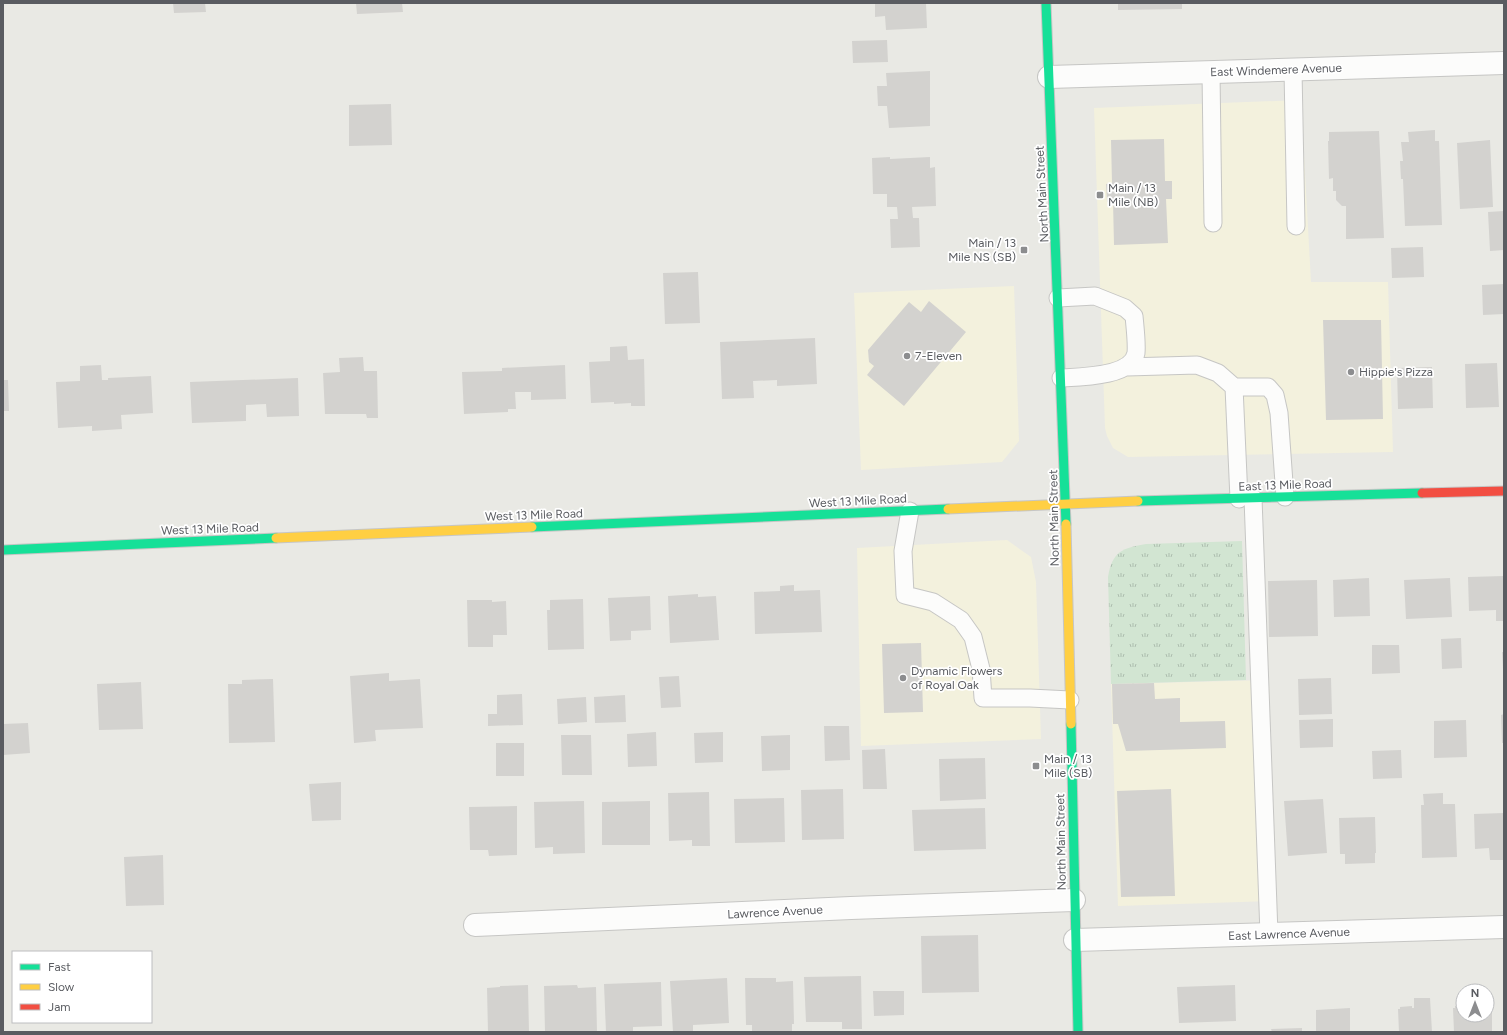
<svg xmlns="http://www.w3.org/2000/svg" width="1507" height="1035" font-family="Figtree,sans-serif">
<style>
.commercial{fill:#f3f1dd}
.park{fill:url(#park-tufts)}
.building{fill:#d3d2cf}
.lines{fill:none;stroke-linecap:round;stroke-linejoin:round}
.lane-casing{stroke:#c6c6c4;stroke-width:19}
.street-casing{stroke:#c6c6c4;stroke-width:24}
.fast-casing{stroke:#c6c6c5;stroke-width:11}
.slow-casing{stroke:#c6c6c5;stroke-width:11}
.jam-casing{stroke:#c6c6c5;stroke-width:11}
.lane{stroke:#fcfcfb;stroke-width:17}
.street{stroke:#fcfcfb;stroke-width:22}
.fast{stroke:#16e098;stroke-width:9}
.slow{stroke:#ffcf43;stroke-width:9}
.jam{stroke:#f24e42;stroke-width:9}
.poi-dot{fill:#8c8d8f;stroke:#fff;stroke-width:1.5}
.labels{text-anchor:middle;stroke-width:3.5;stroke-linejoin:round;paint-order:stroke}
.street-label{font-size:12px;fill:#5a5c61;stroke:#fff}
.poi-label{font-size:12px;fill:#5a5c61;stroke:#fff;text-anchor:start}
</style>
<defs>
<pattern id="park-tufts" width="24" height="20" patternUnits="userSpaceOnUse"><rect width="24" height="20" fill="#d2e5d2"/><path d="M3 7l-1-3M5 7V3M7 7l1-3M15 17l-1-3M17 17v-4M19 17l1-3" fill="none" stroke="#adbdae"/></pattern>
</defs>
<rect width="100%" height="100%" fill="#e9e9e4"/>
<path class="commercial" d="M 1301,100 L 1311,282 L 1388,282 L 1393,452 L 1128,457 L 1113,448 L 1107,436 L 1105,428 L 1094,108 Z
M 1014,286 L 1019,441 L 1002,462 L 861,470 L 854,293 Z
M 1007,540 L 1031,557 L 1036,582 L 1041,739 L 861,746 L 857,548 Z
M 1269,680 L 1274,901 L 1118,906 L 1111,684 Z"/>
<path class="park" d="M 1242,541 L 1246,680 L 1111,684 L 1108,577 C 1112,551 1123,548 1146,544 Z"/>
<path class="building" d="M 173,3 L 205,3 L 206,12 L 174,13 Z
M 356,3 L 402,3 L 403,12 L 357,14 Z
M 875,3 L 926,3 L 927,28 L 886,30 L 885,16 L 875,17 Z
M 1118,3 L 1182,3 L 1182,9 L 1118,10 Z
M 887,40 L 888,62 L 853,63 L 852,41 Z
M 930,71 L 930,126 L 889,128 L 887,106 L 878,106 L 877,86 L 887,86 L 886,73 Z
M 391,104 L 392,145 L 349,146 L 349,105 Z
M 1435,130 L 1435,141 L 1439,141 L 1442,225 L 1405,226 L 1403,179 L 1401,179 L 1400,161 L 1403,161 L 1401,142 L 1409,142 L 1408,132 Z
M 1379,131 L 1384,238 L 1346,239 L 1346,206 L 1342,206 L 1336,200 L 1336,191 L 1333,191 L 1333,178 L 1329,179 L 1328,141 L 1329,141 L 1329,132 Z
M 1164,139 L 1165,181 L 1172,181 L 1172,199 L 1166,199 L 1168,243 L 1114,245 L 1113,201 L 1107,202 L 1106,184 L 1112,183 L 1111,140 Z
M 1490,140 L 1493,207 L 1460,209 L 1457,143 Z
M 890,157 L 890,159 L 930,157 L 930,168 L 935,167 L 936,206 L 912,207 L 913,218 L 919,218 L 920,247 L 891,248 L 890,219 L 898,219 L 897,207 L 887,207 L 887,194 L 873,194 L 872,158 Z
M 1504,211 L 1504,250 L 1490,251 L 1488,212 Z
M 1423,247 L 1424,277 L 1392,278 L 1391,248 Z
M 698,272 L 700,323 L 665,324 L 663,273 Z
M 1504,284 L 1504,314 L 1483,315 L 1482,285 Z
M 929,301 L 966,332 L 904,406 L 867,375 L 874,366 L 869,362 L 868,350 L 909,302 L 921,312 Z
M 1323,320 L 1381,320 L 1383,419 L 1326,420 Z
M 815,338 L 817,384 L 777,386 L 777,380 L 753,381 L 754,398 L 722,399 L 720,342 Z
M 627,346 L 628,360 L 644,359 L 645,406 L 631,406 L 631,403 L 614,404 L 614,402 L 591,403 L 589,362 L 610,361 L 610,347 Z
M 363,357 L 364,371 L 377,371 L 378,418 L 367,418 L 366,414 L 325,414 L 323,373 L 340,372 L 339,358 Z
M 1497,363 L 1499,407 L 1466,408 L 1465,364 Z
M 101,365 L 102,380 L 108,380 L 108,378 L 151,376 L 153,413 L 121,415 L 122,429 L 92,431 L 92,426 L 58,428 L 56,382 L 80,381 L 80,366 Z
M 565,365 L 566,399 L 531,400 L 531,392 L 515,392 L 516,409 L 508,409 L 508,412 L 464,414 L 462,372 L 502,371 L 502,368 Z
M 1432,367 L 1433,408 L 1398,409 L 1397,368 Z
M 298,378 L 299,416 L 267,417 L 266,404 L 246,405 L 246,421 L 192,423 L 190,382 Z
M 3,380 L 8,380 L 9,411 L 3,411 Z
M 1504,576 L 1504,621 L 1496,621 L 1496,610 L 1469,611 L 1468,577 Z
M 1369,578 L 1370,616 L 1334,617 L 1333,580 Z
M 1450,578 L 1452,617 L 1406,619 L 1404,580 Z
M 1317,580 L 1318,636 L 1269,637 L 1268,581 Z
M 794,585 L 794,591 L 820,590 L 822,632 L 755,634 L 754,592 L 780,591 L 780,586 Z
M 698,594 L 698,597 L 716,596 L 719,640 L 670,643 L 668,596 Z
M 650,596 L 651,630 L 631,631 L 631,640 L 610,641 L 608,598 Z
M 583,599 L 584,649 L 548,650 L 547,610 L 550,610 L 550,600 Z
M 467,600 L 492,600 L 492,602 L 506,601 L 507,635 L 493,635 L 493,647 L 468,647 Z
M 1461,638 L 1462,668 L 1442,669 L 1441,639 Z
M 921,643 L 923,712 L 884,713 L 882,644 Z
M 1372,645 L 1399,645 L 1400,673 L 1372,674 Z
M 1502,652 L 1504,652 L 1504,669 L 1503,669 Z
M 389,673 L 389,681 L 420,679 L 423,728 L 375,730 L 376,741 L 354,743 L 350,676 Z
M 679,676 L 681,707 L 661,708 L 659,677 Z
M 1331,678 L 1332,714 L 1299,715 L 1298,679 Z
M 273,679 L 275,742 L 229,743 L 228,684 L 242,684 L 242,680 Z
M 141,682 L 143,729 L 99,730 L 97,684 Z
M 1154,683 L 1155,699 L 1180,698 L 1180,722 L 1225,721 L 1226,748 L 1126,751 L 1118,724 L 1113,724 L 1112,684 Z
M 522,694 L 523,725 L 488,726 L 488,714 L 497,714 L 497,695 Z
M 625,695 L 626,722 L 595,723 L 594,697 Z
M 586,697 L 587,722 L 558,724 L 557,699 Z
M 1504,714 L 1504,743 L 1502,743 L 1501,715 Z
M 1333,719 L 1333,747 L 1300,748 L 1299,720 Z
M 1466,720 L 1467,757 L 1434,758 L 1434,721 Z
M 28,723 L 30,753 L 3,755 L 3,724 Z
M 824,726 L 849,726 L 850,760 L 825,761 Z
M 656,732 L 657,766 L 628,767 L 627,734 Z
M 723,732 L 723,762 L 695,763 L 694,733 Z
M 561,735 L 591,735 L 592,775 L 562,775 Z
M 790,735 L 790,770 L 762,771 L 761,736 Z
M 496,743 L 524,743 L 524,776 L 496,776 Z
M 885,749 L 887,789 L 863,789 L 862,750 Z
M 1401,750 L 1402,778 L 1373,779 L 1372,751 Z
M 985,758 L 986,799 L 940,801 L 939,759 Z
M 341,782 L 341,820 L 312,821 L 309,784 Z
M 843,789 L 844,839 L 802,840 L 801,790 Z
M 1171,789 L 1175,896 L 1121,897 L 1117,791 Z
M 709,792 L 710,846 L 692,846 L 692,840 L 669,841 L 668,793 Z
M 1443,793 L 1443,804 L 1455,804 L 1457,857 L 1422,858 L 1421,805 L 1424,805 L 1423,794 Z
M 784,798 L 785,842 L 735,843 L 734,799 Z
M 1323,799 L 1327,853 L 1288,856 L 1284,801 Z
M 584,801 L 585,853 L 553,854 L 553,847 L 535,848 L 534,802 Z
M 650,801 L 650,845 L 602,845 L 602,802 Z
M 517,806 L 517,855 L 489,856 L 488,850 L 470,850 L 469,807 Z
M 985,808 L 986,849 L 914,851 L 912,810 Z
M 1504,813 L 1504,860 L 1490,860 L 1489,848 L 1475,849 L 1474,814 Z
M 1375,817 L 1376,853 L 1375,853 L 1375,863 L 1345,864 L 1345,854 L 1340,854 L 1339,818 Z
M 163,855 L 164,905 L 126,906 L 124,857 Z
M 978,935 L 979,992 L 922,993 L 921,936 Z
M 861,976 L 862,1029 L 842,1029 L 842,1022 L 806,1022 L 804,977 Z
M 727,978 L 729,1023 L 693,1025 L 693,1032 L 673,1032 L 670,981 Z
M 745,978 L 776,978 L 776,982 L 793,981 L 794,1024 L 792,1024 L 792,1032 L 752,1032 L 752,1025 L 746,1025 Z
M 661,982 L 662,1026 L 633,1027 L 633,1032 L 606,1032 L 604,984 Z
M 528,985 L 529,1032 L 488,1032 L 487,988 L 500,987 L 500,986 Z
M 577,985 L 578,988 L 596,987 L 597,1032 L 545,1032 L 544,986 Z
M 1235,985 L 1236,1021 L 1179,1023 L 1177,987 Z
M 873,991 L 904,991 L 904,1015 L 874,1016 Z
M 1414,998 L 1430,998 L 1432,1032 L 1399,1032 L 1398,1009 L 1400,1009 L 1400,1007 L 1412,1006 L 1412,1008 L 1414,1008 Z
M 1455,1006 L 1463,1006 L 1463,1015 L 1487,1015 L 1487,1007 L 1492,1007 L 1492,1032 L 1454,1032 L 1453,1008 L 1455,1008 Z
M 1350,1008 L 1350,1032 L 1316,1032 L 1316,1010 Z
M 1302,1028 L 1302,1032 L 1272,1032 L 1271,1029 Z"/>
<g class="lines">
<g class="lane-casing">
<path id="lane" d="M 1293,70 L 1296,226
M 1211,72 L 1213,223
M 1058,298 L 1095,296 L 1125,308 L 1134,316 C 1135,327 1137,343 1136,353 C 1132,377 1080,377 1061,378
M 1127,367 L 1197,365 L 1218,373 L 1234,387 L 1239,499
M 1234,387 L 1268,387 L 1275,395 L 1279,413 L 1285,497
M 1253,498 L 1269,934
M 910,511 L 903,551 L 905,595 L 933,602 L 961,620 L 973,637 L 981,669 L 983,698 L 1030,698 L 1070,700"/>
</g>
<g class="street-casing">
<path id="street" d="M 1049,77 L 1504,63
M 475,925 L 851,908 L 1074,900
M 1075,940 L 1504,927"/>
</g>
<g class="fast-casing">
<path id="fast" d="M 1046,3 L 1066,524
M 1138,501 L 1422,493
M 532,527 L 948,509
M 3,550 L 276,538
M 1071,724 L 1078,1032"/>
</g>
<g class="slow-casing">
<path id="slow" d="M 948,509 L 1138,501
M 1066,524 L 1071,724
M 276,538 L 532,527"/>
</g>
<g class="jam-casing">
<path id="jam" d="M 1422,493 L 1504,491"/>
</g>
<use href="#lane" class="lane"/>
<use href="#street" class="street"/>
<use href="#fast" class="fast"/>
<use href="#slow" class="slow"/>
<use href="#jam" class="jam"/>
</g>
<g class="poi-dot">
<rect x="1096" y="191" width="8" height="8" rx="2"/>
<rect x="1020" y="246" width="8" height="8" rx="2"/>
<circle cx="907" cy="356" r="4"/>
<circle cx="1351" cy="372" r="4"/>
<circle cx="903" cy="678" r="4"/>
<rect x="1032" y="762" width="8" height="8" rx="2"/>
</g>
<g class="labels">
<g class="street-label">
<text transform="translate(1276 70) rotate(-2)" y="4">East Windemere Avenue</text>
<text transform="translate(1042 194) rotate(-93)" y="4">North Main Street</text>
<text transform="translate(1285 485) rotate(-2)" y="4">East 13 Mile Road</text>
<text transform="translate(858 501) rotate(-3)" y="4">West 13 Mile Road</text>
<text transform="translate(534 515) rotate(-2)" y="4">West 13 Mile Road</text>
<text transform="translate(1054 518) rotate(-91)" y="4">North Main Street</text>
<text transform="translate(210 529) rotate(-2)" y="4">West 13 Mile Road</text>
<text transform="translate(1061 842) rotate(-91)" y="4">North Main Street</text>
<text transform="translate(775 912) rotate(-3)" y="4">Lawrence Avenue</text>
<text transform="translate(1289 934) rotate(-2)" y="4">East Lawrence Avenue</text>
</g>
<g class="poi-label">
<text x="1108" y="192">Main / 13<tspan x="1108" dy="14">Mile (NB)</tspan></text>
<text x="1016" y="247" text-anchor="end">Main / 13<tspan x="1016" dy="14">Mile NS (SB)</tspan></text>
<text x="915" y="360">7-Eleven</text>
<text x="1359" y="376">Hippie's Pizza</text>
<text x="911" y="675">Dynamic Flowers<tspan x="911" dy="14">of Royal Oak</tspan></text>
<text x="1044" y="763">Main / 13<tspan x="1044" dy="14">Mile (SB)</tspan></text>
</g>
</g>
<rect width="1507" height="1035" fill="none" stroke="#5a5c61" stroke-width="8"/>
<rect x="12" y="951" width="140" height="72" fill="#ffffff" stroke="#bdbec0"/>
<rect x="20" y="964" width="20" height="6" fill="#16e098" stroke="#bdbec0"/>
<text x="48" y="971" font-size="12" fill="#5a5c61">Fast</text>
<rect x="20" y="984" width="20" height="6" fill="#ffcf43" stroke="#bdbec0"/>
<text x="48" y="991" font-size="12" fill="#5a5c61">Slow</text>
<rect x="20" y="1004" width="20" height="6" fill="#f24e42" stroke="#bdbec0"/>
<text x="48" y="1011" font-size="12" fill="#5a5c61">Jam</text>
<g transform="translate(1475 1003)"><circle r="19" fill="#ffffff" stroke="#bdbec0"/>
<path d="M0-3L7 15L0 10L-7 15Z" fill="#8c8d8f"/>
<text y="-6" font-size="11" font-weight="bold" text-anchor="middle" fill="#5a5c61">N</text>
</g>
</svg>
